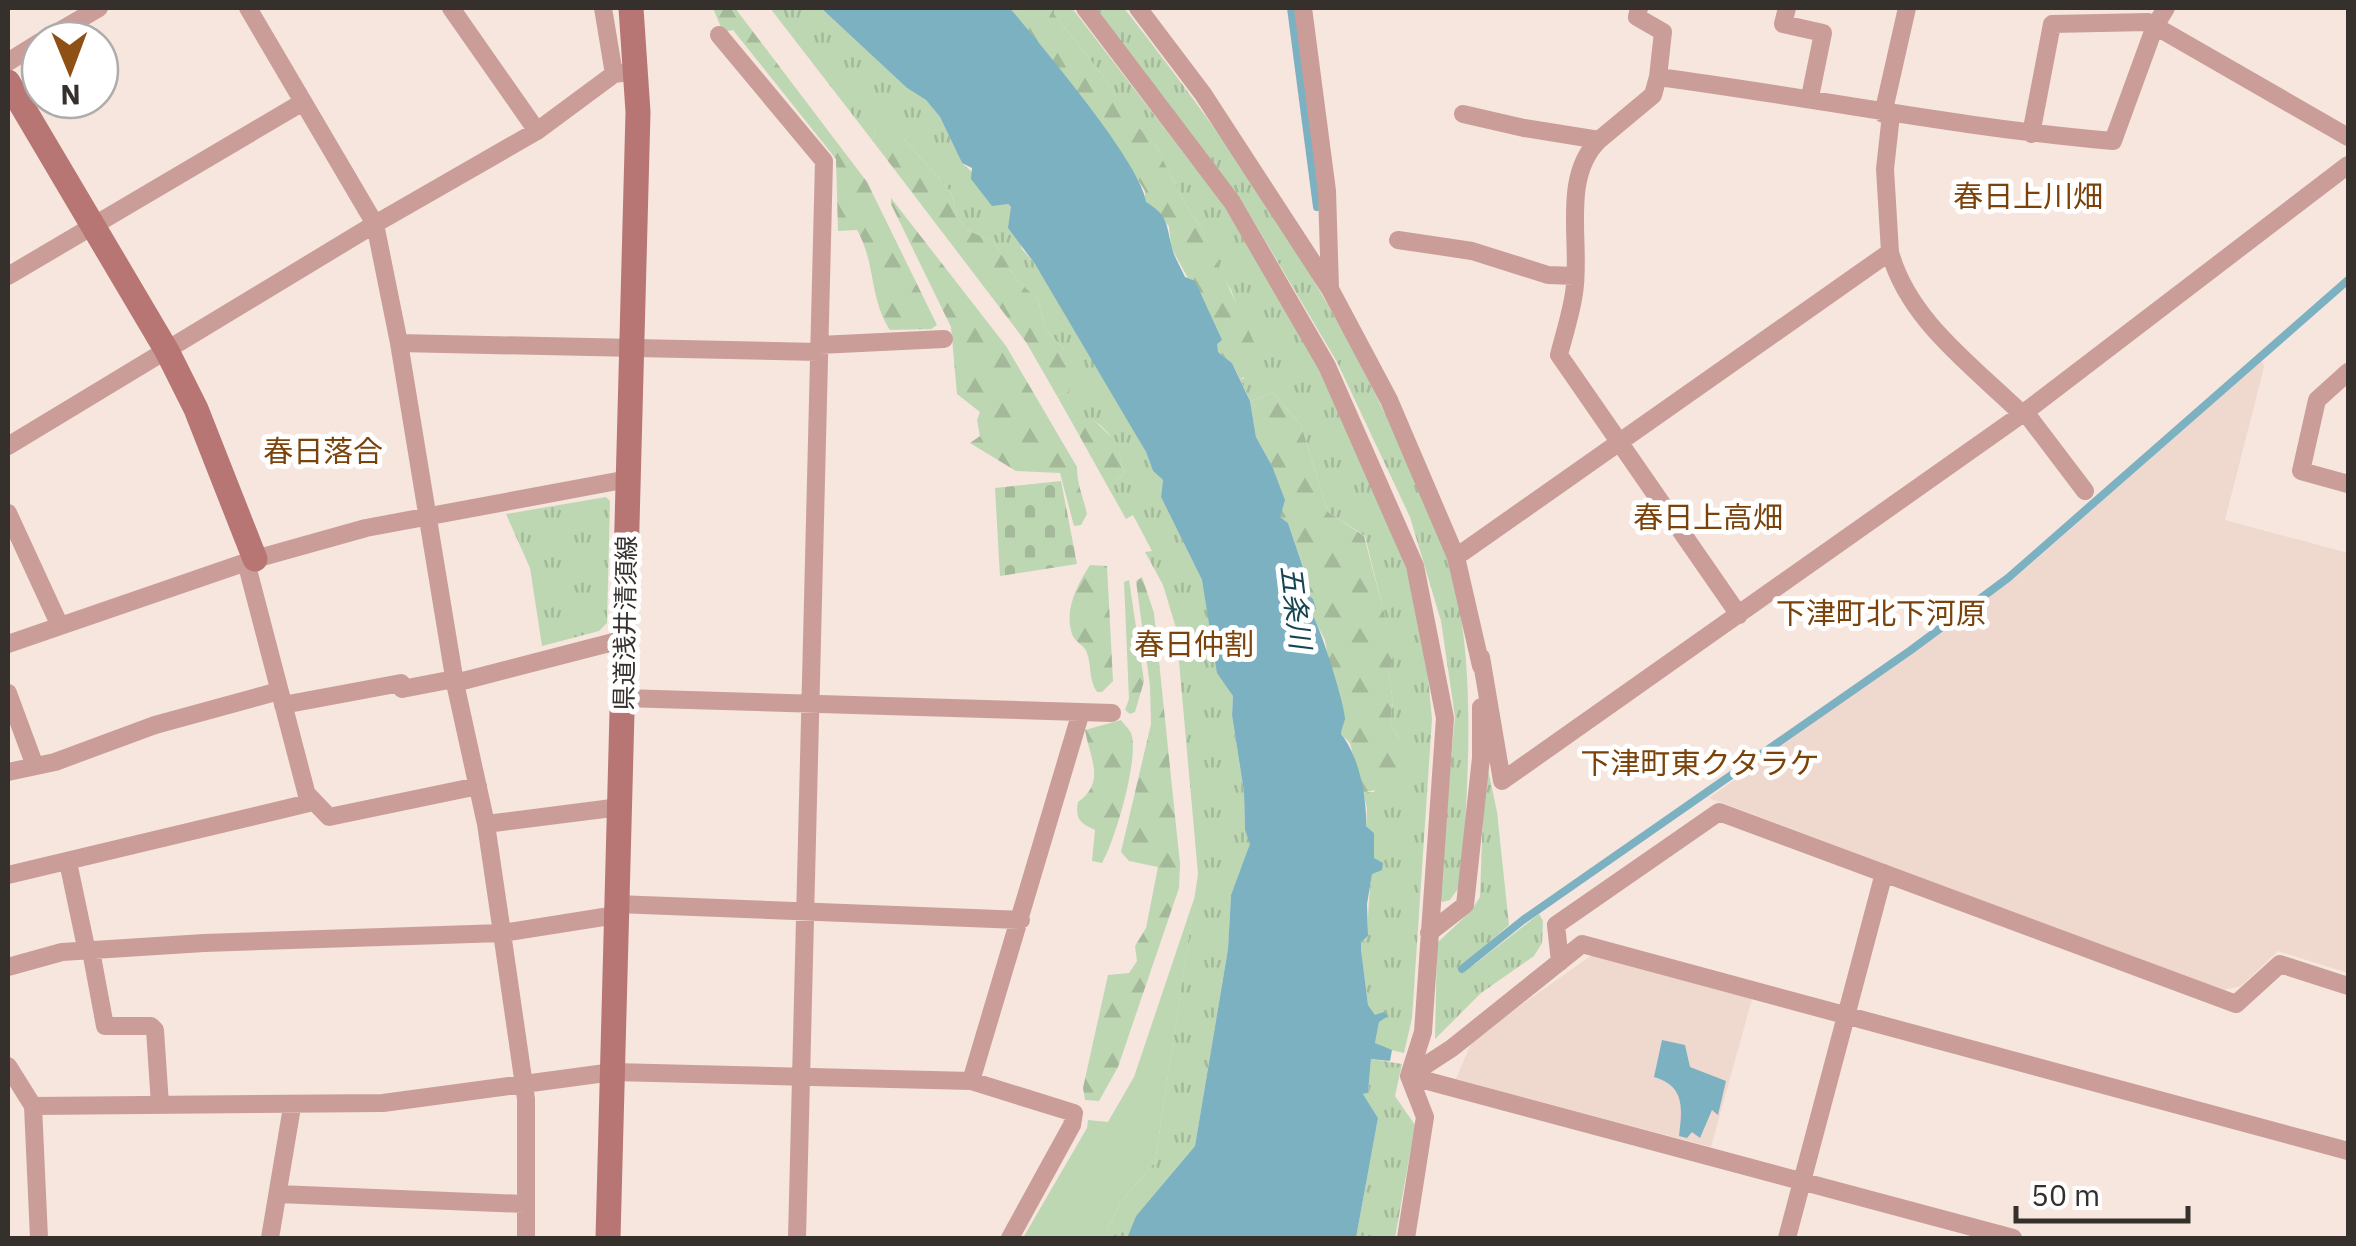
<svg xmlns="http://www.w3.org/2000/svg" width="2356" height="1246" font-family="'IBM Plex Sans','Noto Sans JP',sans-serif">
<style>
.built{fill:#efd8cd}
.grass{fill:url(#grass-tufts)}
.forest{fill:url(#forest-firs)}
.cemetery{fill:url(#cemetery-stones)}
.park{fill:#bdd7b3}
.water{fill:#7cb1c2}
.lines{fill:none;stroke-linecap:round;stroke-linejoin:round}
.stream{stroke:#7cb1c2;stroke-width:8}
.street{stroke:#ca9d99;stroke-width:18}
.secondary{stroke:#b77673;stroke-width:25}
.labels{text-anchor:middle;stroke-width:10;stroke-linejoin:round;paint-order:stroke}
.street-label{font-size:25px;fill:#36302d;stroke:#fff}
.water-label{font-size:28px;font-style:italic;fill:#164552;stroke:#fff}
.quarter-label{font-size:30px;fill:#7b420a;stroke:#fff}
</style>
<defs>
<pattern id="grass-tufts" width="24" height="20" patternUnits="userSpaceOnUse" patternTransform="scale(2.5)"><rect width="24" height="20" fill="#bdd7b3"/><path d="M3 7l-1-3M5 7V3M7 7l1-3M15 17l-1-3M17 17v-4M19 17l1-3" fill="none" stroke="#a3b99a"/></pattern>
<pattern id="forest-firs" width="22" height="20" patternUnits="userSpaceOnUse" patternTransform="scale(2.5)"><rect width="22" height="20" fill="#bdd7b3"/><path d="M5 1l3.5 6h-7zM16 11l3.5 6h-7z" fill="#a3b99a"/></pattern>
<pattern id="cemetery-stones" width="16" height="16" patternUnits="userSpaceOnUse" patternTransform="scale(2.5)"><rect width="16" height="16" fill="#bdd7b3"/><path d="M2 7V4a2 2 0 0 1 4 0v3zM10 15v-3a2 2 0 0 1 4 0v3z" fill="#a3b99a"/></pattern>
</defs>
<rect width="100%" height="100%" fill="#f6e6de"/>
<path class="built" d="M 2262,360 L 2264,367 L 2225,520 L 2348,553 L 2348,973 L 2278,951 L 2241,986 L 2222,990 L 1709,798 L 2015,578 Z
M 1592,955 L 1752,999 L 1711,1147 L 1456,1079 L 1473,1039 Z"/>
<path class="grass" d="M 770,8 L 821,8 L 907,88 L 926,100 L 940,117 L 962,163 L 1011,207 L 1022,249 L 1035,264 L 1089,352 L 1146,452 L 1153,471 L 1163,480 L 1161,497 L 1202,580 L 1227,686 L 1233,696 L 1232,715 L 1244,792 L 1245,830 L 1251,844 L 1231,895 L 1228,949 L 1195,1146 L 1136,1216 L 1127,1238 L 1104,1238 L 1120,1203 L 1155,1162 L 1198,874 L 1176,628 L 1163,585 L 1145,552 L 1152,551 L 1133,515 L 1126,519 L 1104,480 L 1116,480 L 1124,474 C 1119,450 1115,436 1095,421 L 1085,424 L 1079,435 L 1057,396 L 1069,391 L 1065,350 L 1046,330 L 1038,299 L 1017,280 L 994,242 L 967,230 L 957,217 L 951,192 L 903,138 L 876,130 L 872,140 Z
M 1054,8 L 1072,8 L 1222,203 L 1261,268 L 1319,369 L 1387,515 L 1415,593 L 1426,655 L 1432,719 L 1412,1018 L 1404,1053 L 1383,1048 L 1375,1043 L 1379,1022 L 1368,1005 L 1361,949 L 1361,942 L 1368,936 C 1367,902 1373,869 1374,833 L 1366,826 L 1367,808 L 1363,792 L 1374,792 L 1400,739 L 1390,724 L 1393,702 L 1389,676 L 1393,650 L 1365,536 L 1328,512 L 1301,425 L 1273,393 L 1250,401 L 1240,379 L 1244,379 L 1244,325 L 1231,290 L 1222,276 L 1200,225 L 1185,204 L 1155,144 L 1133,123 L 1103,76 L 1054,14 Z
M 1094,8 L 1124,8 C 1238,153 1341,305 1413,476 C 1428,512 1448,551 1456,589 C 1476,686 1467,785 1462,883 L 1450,900 L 1442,902 L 1438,896 L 1455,717 L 1441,621 L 1410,517 L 1337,362 L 1240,198 Z
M 606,497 L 610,501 L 607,623 L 599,631 L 542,646 L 530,568 L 506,514 Z
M 1485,755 L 1497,812 L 1509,925 L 1457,971 L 1475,964 L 1539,914 L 1543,921 L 1542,943 L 1534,956 L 1481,993 L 1435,1039 L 1437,943 L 1471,911 L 1480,897 Z
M 1371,1059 L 1402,1064 L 1395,1096 L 1415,1125 L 1395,1238 L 1356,1238 L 1378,1118 L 1363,1094 L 1368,1093 Z"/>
<path class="forest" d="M 713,8 L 735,8 L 867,182 L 937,325 L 931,329 L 890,330 C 869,298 876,263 857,230 L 838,231 L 836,159 L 733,30 L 723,32 Z
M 1010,8 L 1054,8 L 1054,14 L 1103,76 L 1133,122 L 1155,144 L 1185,204 L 1200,225 L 1258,351 L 1261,361 L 1254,374 L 1240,379 L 1232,363 L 1218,352 L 1189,280 L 1171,247 L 1169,226 L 1145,202 L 1145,191 L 1114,142 Z
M 888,127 L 903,138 L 951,192 L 957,217 L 967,230 L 994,242 L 1017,280 L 1038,299 L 1046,330 L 1065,350 L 1073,366 L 1074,383 L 1069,391 L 1057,396 L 1026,342 L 872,140 L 876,130 Z
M 891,198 L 1006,346 L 1077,467 C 1077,485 1083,496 1087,514 L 1081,525 L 1074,526 L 1060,473 L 1016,471 L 970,443 L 980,436 L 977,420 L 980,412 L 957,394 L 951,327 L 891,204 Z
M 1273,393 L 1301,425 L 1328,512 L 1364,536 L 1394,651 L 1389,676 L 1393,702 L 1390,724 L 1400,739 L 1404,766 C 1393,782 1383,791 1363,792 L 1350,743 L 1341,734 L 1325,640 L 1312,615 L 1308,581 L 1288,523 L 1280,517 L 1272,466 L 1256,437 L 1250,401 Z
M 1095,421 L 1117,443 L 1124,474 L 1116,480 L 1104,480 L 1079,435 L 1085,423 Z
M 1090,565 L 1107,566 L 1113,681 L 1102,692 L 1097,692 C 1088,678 1092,667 1087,653 C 1085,645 1075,643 1072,634 C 1064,610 1077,585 1090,565 Z
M 1142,577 L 1154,613 L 1180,864 L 1179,888 L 1118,1067 L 1099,1101 L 1085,1100 L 1083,1088 L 1108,975 L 1129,973 L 1137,961 L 1135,946 L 1146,928 L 1158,867 L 1129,861 L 1121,852 L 1151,724 L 1150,686 L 1136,581 Z
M 1129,580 L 1144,681 L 1135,712 L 1130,714 L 1125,710 L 1129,699 L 1124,582 Z
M 1121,720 C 1123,723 1130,730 1131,733 C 1140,756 1115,841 1102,863 L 1092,861 L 1095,830 C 1080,823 1075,819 1078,802 C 1107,781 1089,757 1085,730 Z"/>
<path class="cemetery" d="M 1061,481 L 1077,564 L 1000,576 L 995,488 Z"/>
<path class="park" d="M 1195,896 L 1155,1162 L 1120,1203 L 1104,1238 L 1023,1238 L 1087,1128 L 1088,1120 L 1108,1122 L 1134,1077 Z"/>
<path class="water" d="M 821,8 L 1010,8 C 1039,43 1142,164 1146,202 C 1167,215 1166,222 1171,244 C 1173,255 1180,266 1185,277 L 1195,281 L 1222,340 L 1217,344 L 1218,352 L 1232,363 L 1250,401 L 1256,437 L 1272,466 L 1285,500 L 1280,517 L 1288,523 L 1308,582 L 1307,594 L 1313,599 L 1316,609 L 1311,610 L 1312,615 C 1319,622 1346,708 1345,719 C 1344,724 1341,729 1341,734 C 1359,756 1367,797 1366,826 L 1374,833 L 1374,858 L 1383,863 L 1382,870 L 1372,874 L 1367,904 L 1368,936 L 1361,942 L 1361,949 L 1368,1005 L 1375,1015 L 1384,1012 L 1388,1016 L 1379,1022 L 1375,1043 L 1392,1050 L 1390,1061 L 1371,1059 L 1368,1093 L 1363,1094 L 1378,1118 L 1356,1238 L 1127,1238 L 1136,1216 L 1195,1146 L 1228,949 L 1231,895 L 1250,844 L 1245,830 L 1244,792 L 1232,715 L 1233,696 L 1217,673 L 1202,580 L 1161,497 L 1163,480 L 1153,471 L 1146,452 L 1035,264 L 1008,228 L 1011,207 L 1008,204 L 992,206 L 971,179 L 972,168 L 962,163 L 940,117 L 926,100 L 907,88 Z
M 1662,1040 L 1685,1045 L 1690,1067 L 1726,1081 L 1718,1115 L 1712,1110 L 1700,1138 L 1692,1132 L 1687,1138 L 1679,1136 C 1682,1110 1686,1086 1654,1077 Z"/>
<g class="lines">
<path class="stream" d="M 1291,8 L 1317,207
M 1462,969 L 1523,920 L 1911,650 L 2008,578 L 2348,280"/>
<path class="street" d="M 248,8 L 375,224 L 399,343 L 455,683 L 486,824 L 502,933 L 526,1099 L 526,1238
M 451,8 L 537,131
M 603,8 L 614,74
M 1085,8 L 1232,202 L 1327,366 L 1415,566 L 1445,718 L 1423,1032 L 1409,1076 L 1425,1117 L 1406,1238
M 1138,8 L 1203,94 L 1330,289 L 1389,400 L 1456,557 L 1481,666
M 1303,8 L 1327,191 L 1330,288
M 1639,8 L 1637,17 L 1663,32 L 1658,77
M 1787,8 L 1783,24 L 1823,33 L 1810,97
M 719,35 L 824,161 L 797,1238
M 44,40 L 99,8
M 8,62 L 40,42
M 1463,114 L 1524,128 L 1599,140 L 1653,95 L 1658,77 C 1810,97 1960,128 2113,141 L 2155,26 L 2166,8
M 1883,114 L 1907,8
M 2031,134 L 2052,24 L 2148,22 L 2348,137
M 1599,140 C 1560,178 1582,245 1574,293 C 1571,314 1564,335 1559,355 L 1739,615
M 1398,240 L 1472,251 L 1548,275 L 1575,276
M 1890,252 C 1908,320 1973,366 2022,414
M 8,276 L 303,102
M 399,343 L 819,352
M 819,345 L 944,339
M 2348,372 L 2317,400 L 2301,471 L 2348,484
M 2025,412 L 2085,491
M 8,446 L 375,224 L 537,131 L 614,74 L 638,71
M 8,513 L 60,626
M 1456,557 L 1890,252 L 1885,169 L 1891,115
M 8,644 L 255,559 L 366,528 L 628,479
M 1481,657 L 1502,781 L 2025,412 L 2348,165
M 455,683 L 625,639
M 8,693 L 35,766
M 623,698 L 1112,713
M 283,705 L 401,683 L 402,689 L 454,679
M 8,772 L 55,762 L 155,725 L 279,691
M 307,794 L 329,817 L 478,786
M 486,824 L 620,807
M 68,862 L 87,952
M 8,875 L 309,803 L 246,562
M 617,904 L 1021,920
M 1429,933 L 1465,905 L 1481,758 L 1481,707
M 91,951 L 105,1026 L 151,1026 L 155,1030 L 160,1105
M 1560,962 L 1556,925 L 1719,812 L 2236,1004 L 2280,964 L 2348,986
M 8,967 L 62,952 L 204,943 L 502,933 L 616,915
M 8,1066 L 33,1106 L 39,1238
M 971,1081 L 1081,712
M 33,1106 L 383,1103 L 613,1072 L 971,1081 L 1074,1113 L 1072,1125 L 1010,1238
M 278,1194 L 524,1204
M 270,1238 L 292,1107
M 1787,1238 L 1884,873
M 2013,1238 L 1409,1076 L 1452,1048 L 1582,944 L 2348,1151"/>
<path class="secondary" d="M 8,82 L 167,351 L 196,409 L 255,559
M 608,1238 L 638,112 L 631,8"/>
</g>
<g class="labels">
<g class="street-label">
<text transform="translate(625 623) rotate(-89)" y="9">県道浅井清須線</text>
</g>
<g class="water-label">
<text transform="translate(1296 607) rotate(83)" y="10">五条川</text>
</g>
<g class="quarter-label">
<text x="2028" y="207">春日上川畑</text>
<text x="323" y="462">春日落合</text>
<text x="1708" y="528">春日上高畑</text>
<text x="1881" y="624">下津町北下河原</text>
<text x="1194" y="655">春日仲割</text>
<text x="1700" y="774">下津町東クタラケ</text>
</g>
</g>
<rect width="2356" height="1246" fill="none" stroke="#36302d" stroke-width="20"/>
<g transform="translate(70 70) rotate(179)"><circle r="48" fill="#ffffff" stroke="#afacab" stroke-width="2.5"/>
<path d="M0-8L18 38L0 25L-18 38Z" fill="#8f5016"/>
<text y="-15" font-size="28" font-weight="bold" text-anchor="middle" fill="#36302d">N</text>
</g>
<path d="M2016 1206v15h172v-15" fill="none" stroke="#36302d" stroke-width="5"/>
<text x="2031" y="1206" font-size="30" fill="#36302d" stroke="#ffffff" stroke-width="8" paint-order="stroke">50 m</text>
</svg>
